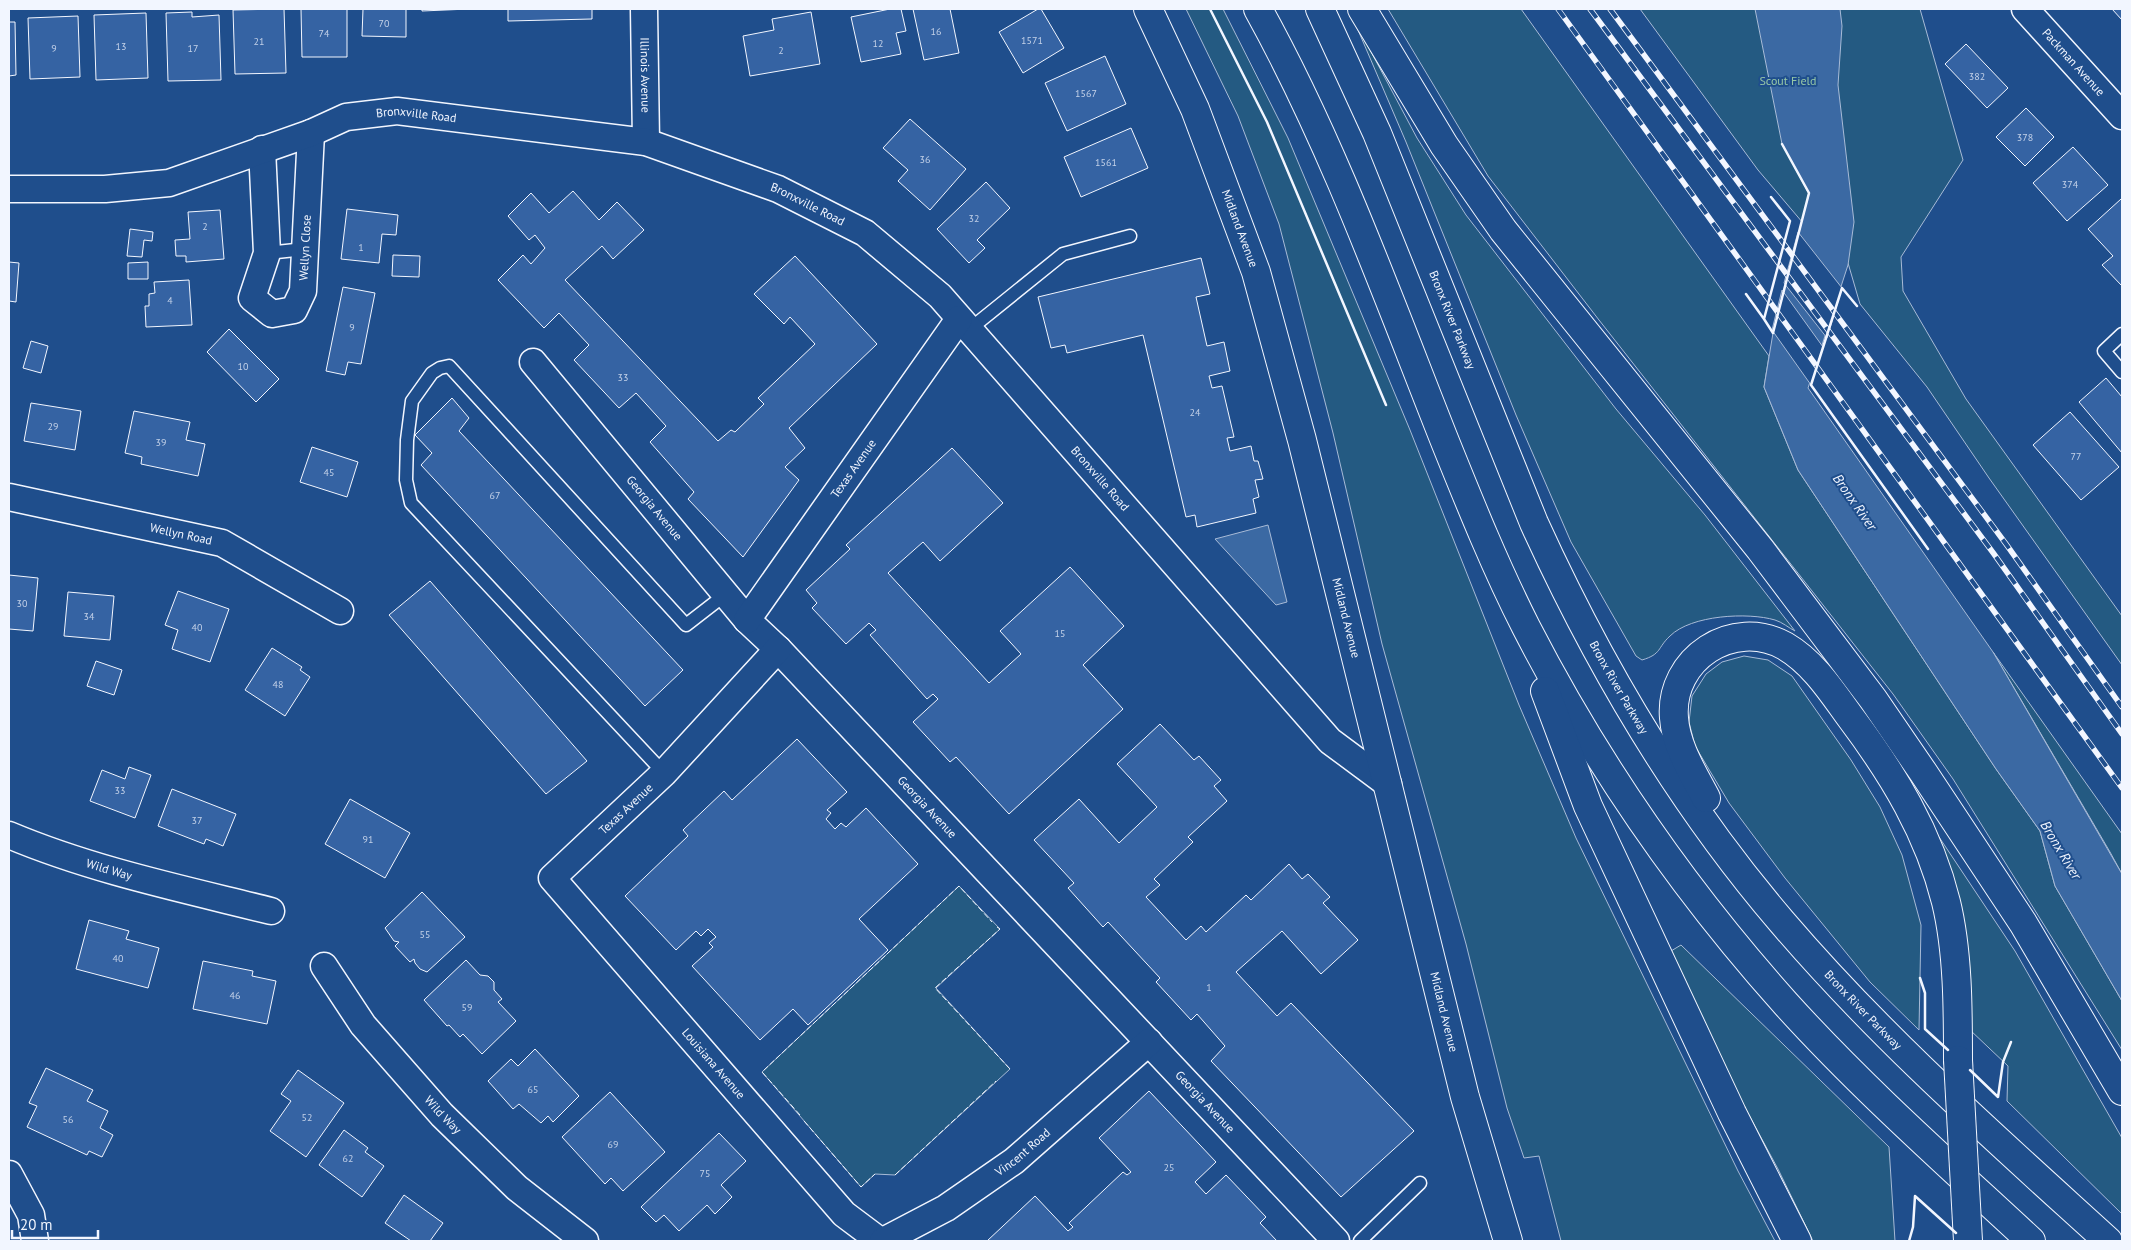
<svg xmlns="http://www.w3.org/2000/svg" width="2131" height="1250" font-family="'PT Sans',sans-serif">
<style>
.green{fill:#245a82;stroke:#a8bbd7}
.water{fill:#3b69a3;stroke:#a8bbd7}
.pier{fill:#1f4e8c;stroke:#a8bbd7}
.building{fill:#3563a3;stroke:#f2f6ff}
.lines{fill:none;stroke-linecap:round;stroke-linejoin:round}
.lane-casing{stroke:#f2f6ff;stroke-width:15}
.street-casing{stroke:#f2f6ff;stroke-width:29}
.secondary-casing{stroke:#f2f6ff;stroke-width:30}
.highway-casing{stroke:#f2f6ff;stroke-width:30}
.lane{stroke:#1f4e8c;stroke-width:12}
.street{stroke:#1f4e8c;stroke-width:26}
.secondary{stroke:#1f4e8c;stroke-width:28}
.highway{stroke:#1f4e8c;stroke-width:28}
.rail-casing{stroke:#f2f6ff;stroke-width:5.5}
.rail{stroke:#1f4e8c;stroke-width:4;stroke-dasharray:11;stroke-linecap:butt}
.highway-bridge-casing{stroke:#f2f6ff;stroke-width:30;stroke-linecap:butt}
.highway-bridge{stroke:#1f4e8c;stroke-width:28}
.fence{stroke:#f2f6ff;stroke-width:1;stroke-dasharray:6 2.5;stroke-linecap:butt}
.wall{stroke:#f2f6ff;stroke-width:2.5}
.labels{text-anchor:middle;stroke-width:4;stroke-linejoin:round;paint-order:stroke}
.number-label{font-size:10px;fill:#c3d1e8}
.street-label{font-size:12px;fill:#f2f6ff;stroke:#1f4e8c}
.park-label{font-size:12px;fill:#97c8a6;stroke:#1f4e8c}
.water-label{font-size:14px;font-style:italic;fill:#f2f6ff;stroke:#1f4e8c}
</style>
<rect width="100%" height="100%" fill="#1f4e8c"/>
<path class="green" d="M 1186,9 L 1223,9 L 1288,138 L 1410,430 L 1519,705 L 1576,838 L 1738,1171 L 1775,1241 L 1561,1241 L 1539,1156 L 1524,1158 L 1507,1108 L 1466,944 L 1382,644 L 1333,433 L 1279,224 L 1238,116 Z
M 1388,9 L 1521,9 L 1769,356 L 1764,387 L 1798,470 L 1996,769 L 2040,831 L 2055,886 L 2122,1001 L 2122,1050 L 1953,779 L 1893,694 L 1599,320 L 1488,176 Z
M 1640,9 L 1920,9 L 1963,160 L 1901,257 L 1903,291 L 1966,399 L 2122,616 L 2122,665 L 1989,478 L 1927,387 L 1860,304 L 1848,263 L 1805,215 L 1803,223 L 1758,170 Z
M 1352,16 L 1417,138 L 1466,215 L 1616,409 L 1705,515 L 1795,631 C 1789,628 1782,622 1775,620 C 1748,612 1691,615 1670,636 C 1657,648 1662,654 1642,660 L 1636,656 L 1571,542 L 1516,415 L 1406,142 Z
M 1993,652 L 2122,834 L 2122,874 L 2110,852 Z
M 1744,656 L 1768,660 L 1792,676 L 1851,760 L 1880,807 L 1902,855 L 1921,925 L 1919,1030 L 1870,982 L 1785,878 L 1729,803 L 1695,746 L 1689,722 L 1692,696 L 1706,674 L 1722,662 Z
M 1939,837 L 2015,951 L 2122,1138 L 2122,1214 L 2007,1101 L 2008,1066 L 1969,1029 L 1962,913 Z
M 959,886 L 1000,929 L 936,988 L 1010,1069 L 895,1175 L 875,1174 L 861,1187 L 762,1072 Z
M 1681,945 L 1889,1147 L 1895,1241 L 1813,1241 L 1778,1169 L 1737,1093 L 1671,951 Z"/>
<path class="water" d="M 1755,9 L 1840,9 L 1842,26 L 1838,85 L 1854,222 L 1848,265 L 1808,388 L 1993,652 L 2122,874 L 2122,1001 L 2055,886 L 2040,831 L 1996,769 L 1798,470 L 1764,387 L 1773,333 L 1809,194 L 1782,144 Z
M 1268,525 L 1287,602 L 1276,605 L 1215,539 Z"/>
<path class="pier" d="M 1798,232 L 1842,288 L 1827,338 L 1784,283 Z
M 1782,290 L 1823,347 L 1811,385 L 1772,330 Z"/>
<path class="building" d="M 284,9 L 286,73 L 235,74 L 233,10 Z
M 301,9 L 347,9 L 347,57 L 302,57 Z
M 363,9 L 406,9 L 406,37 L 362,36 Z
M 422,9 L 469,9 L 422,11 Z
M 508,9 L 592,9 L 592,19 L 508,21 Z
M 890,9 L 901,9 L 906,31 L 896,33 L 901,54 L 861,62 L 851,17 Z
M 913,9 L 950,9 L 959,53 L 924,60 Z
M 1038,9 L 1041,9 L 1064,48 L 1023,73 L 999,32 Z
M 2112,9 L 2122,9 L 2122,20 Z
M 192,12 L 192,17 L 219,15 L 221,80 L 168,81 L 166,13 Z
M 811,12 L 820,64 L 750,76 L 743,36 L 774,30 L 772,19 Z
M 146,13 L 148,78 L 96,80 L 94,15 Z
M 78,16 L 80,77 L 30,79 L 28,18 Z
M 9,22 L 15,22 L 16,75 L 9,76 Z
M 1966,44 L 2008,88 L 1987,108 L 1945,64 Z
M 1105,56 L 1126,104 L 1067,131 L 1045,83 Z
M 2026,108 L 2054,137 L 2025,166 L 1996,137 Z
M 910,119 L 966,169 L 930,210 L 898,181 L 908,170 L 883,148 Z
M 1131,128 L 1148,168 L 1081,197 L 1064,157 Z
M 2073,147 L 2108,185 L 2067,221 L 2033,183 Z
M 986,182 L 1010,208 L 977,240 L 985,248 L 969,263 L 937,229 Z
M 573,191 L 599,220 L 617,202 L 644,230 L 613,259 L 602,246 L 565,280 L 718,441 L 731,430 L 735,432 L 764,404 L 758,398 L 815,344 L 790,317 L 784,324 L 754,294 L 795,256 L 877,344 L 789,428 L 805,448 L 785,467 L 799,480 L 743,557 L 688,499 L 694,492 L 650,442 L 666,426 L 636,393 L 619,408 L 574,360 L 589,345 L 559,313 L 544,328 L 498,280 L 523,255 L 531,264 L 545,248 L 535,235 L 529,240 L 508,216 L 531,193 L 549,213 Z
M 2121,199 L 2122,200 L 2122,286 L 2102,265 L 2113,256 L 2088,229 Z
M 347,209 L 398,215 L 396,235 L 382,234 L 379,263 L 341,259 Z
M 220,210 L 224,259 L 186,262 L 186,256 L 176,256 L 175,240 L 190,239 L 188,212 Z
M 130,229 L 153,232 L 152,241 L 144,240 L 142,257 L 127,256 Z
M 393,255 L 420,256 L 419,277 L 392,276 Z
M 1201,258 L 1210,294 L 1196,297 L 1207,346 L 1224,342 L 1230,371 L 1209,376 L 1212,388 L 1222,386 L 1234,437 L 1227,438 L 1230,451 L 1251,446 L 1254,461 L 1258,461 L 1263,479 L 1255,480 L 1259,497 L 1253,499 L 1256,513 L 1197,527 L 1195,515 L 1186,517 L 1143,335 L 1067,353 L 1065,345 L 1051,348 L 1038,297 Z
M 9,262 L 19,263 L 16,302 L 9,301 Z
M 148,262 L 148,279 L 128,279 L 128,263 Z
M 189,280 L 192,325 L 146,327 L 145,306 L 149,306 L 149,294 L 155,293 L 154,282 Z
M 343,287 L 375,293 L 361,364 L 348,362 L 345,375 L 326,371 Z
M 229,329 L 279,379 L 256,402 L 207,352 Z
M 31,341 L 48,346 L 41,373 L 23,368 Z
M 2106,378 L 2122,397 L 2122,453 L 2079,402 Z
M 452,398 L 469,418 L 459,431 L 683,670 L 645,706 L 421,465 L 432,453 L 415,435 Z
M 31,403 L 81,411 L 75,450 L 24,441 Z
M 134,411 L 190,422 L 186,440 L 205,444 L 198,476 L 141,464 L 142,457 L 125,453 Z
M 2070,412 L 2119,467 L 2081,500 L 2033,445 Z
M 312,447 L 358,462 L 347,497 L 300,482 Z
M 952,448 L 1003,503 L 940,561 L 923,542 L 888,573 L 989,683 L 1021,654 L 1000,631 L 1070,567 L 1124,626 L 1083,665 L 1123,709 L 1009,814 L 956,757 L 950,762 L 913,722 L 938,699 L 933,694 L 927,699 L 870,635 L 876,630 L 869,623 L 846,644 L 812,608 L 817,603 L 806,590 L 850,549 L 846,545 Z
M 9,575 L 38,578 L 33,631 L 9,629 Z
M 430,581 L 587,761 L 546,794 L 389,615 Z
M 178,591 L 229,609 L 210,662 L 172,649 L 178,630 L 165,625 Z
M 68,592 L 114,596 L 110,640 L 64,636 Z
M 272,648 L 302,667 L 300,670 L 310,677 L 285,716 L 245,690 Z
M 96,661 L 122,670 L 114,695 L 87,686 Z
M 1160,724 L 1194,760 L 1199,756 L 1221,780 L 1214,786 L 1227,801 L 1188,837 L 1193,842 L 1154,879 L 1160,885 L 1146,897 L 1186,940 L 1201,926 L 1206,932 L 1246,895 L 1251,900 L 1289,864 L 1302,879 L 1308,874 L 1330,897 L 1323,903 L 1358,940 L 1321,974 L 1282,931 L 1236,972 L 1277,1016 L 1291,1003 L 1414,1131 L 1341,1197 L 1211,1061 L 1225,1046 L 1197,1014 L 1191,1020 L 1156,982 L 1160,978 L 1108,922 L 1103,927 L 1068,888 L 1074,883 L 1034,840 L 1079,799 L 1119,843 L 1157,807 L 1117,764 Z
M 797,739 L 847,792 L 827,810 L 831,813 L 826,819 L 835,829 L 841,823 L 846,827 L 866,808 L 918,864 L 859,919 L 888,950 L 808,1025 L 793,1009 L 760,1040 L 692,966 L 713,947 L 709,943 L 716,937 L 708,929 L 701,936 L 696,931 L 676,950 L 625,896 L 688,836 L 683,830 L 724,791 L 732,800 Z
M 129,767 L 151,775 L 135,818 L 90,801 L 102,770 L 125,779 Z
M 172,789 L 236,814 L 223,846 L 206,839 L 204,844 L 158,826 Z
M 350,799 L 410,833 L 385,878 L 325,844 Z
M 422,892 L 465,937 L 427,972 L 420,969 L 415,963 L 414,959 L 410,962 L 395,946 L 399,942 L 394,941 L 385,928 Z
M 89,920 L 129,931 L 126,939 L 159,948 L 148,988 L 76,969 Z
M 466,960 L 480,975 L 488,976 L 494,982 L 494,990 L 502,999 L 498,1002 L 516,1021 L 482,1054 L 463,1034 L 460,1037 L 449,1025 L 447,1026 L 424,1000 Z
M 203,961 L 253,971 L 252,976 L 276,981 L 267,1024 L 193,1009 Z
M 535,1049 L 579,1096 L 553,1122 L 548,1116 L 541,1123 L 519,1104 L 513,1109 L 488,1081 L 511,1059 L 518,1066 Z
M 46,1068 L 93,1090 L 87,1101 L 108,1111 L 100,1128 L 113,1135 L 102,1157 L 89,1151 L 87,1155 L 27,1127 L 37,1106 L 29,1103 Z
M 298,1070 L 344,1103 L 306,1157 L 270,1131 L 291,1101 L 281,1094 Z
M 1149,1091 L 1216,1162 L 1195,1182 L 1206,1194 L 1226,1175 L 1266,1217 L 1260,1223 L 1277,1241 L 987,1241 L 1035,1196 L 1068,1231 L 1073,1227 L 1069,1223 L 1123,1172 L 1127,1175 L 1131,1172 L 1099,1138 Z
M 610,1092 L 665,1152 L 623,1191 L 611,1178 L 605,1184 L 562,1137 Z
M 344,1130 L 368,1148 L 365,1152 L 384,1166 L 362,1197 L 319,1165 Z
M 719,1133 L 746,1161 L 721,1185 L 732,1197 L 715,1214 L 707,1205 L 679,1231 L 664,1215 L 656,1222 L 641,1207 Z
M 404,1195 L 443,1223 L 430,1241 L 411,1241 L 385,1223 Z"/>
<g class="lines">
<g class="lane-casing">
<path id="lane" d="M 267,253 L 305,249
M 970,329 L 1063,254 L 1130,236
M 2122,334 L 2104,351 L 2122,372
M 664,773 L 411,503 L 406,480 L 407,440 L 412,401 L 432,373 L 440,368 L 449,366 L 686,625 L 726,594
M 1360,1241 L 1420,1183"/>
</g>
<g class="street-casing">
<g id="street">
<path id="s1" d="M 644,9 L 646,142"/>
<path id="s2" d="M 2025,9 L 2122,116"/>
<path id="s3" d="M 262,149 L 267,253 L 252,298 L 272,314 L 294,310 L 303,291 L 311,133"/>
<path id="s4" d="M 9,189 L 105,189 L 169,183 L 311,133 L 346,117 L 397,111 L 646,142 L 778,189 L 865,233 L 940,296 L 1330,741 L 1388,784"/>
<path id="s5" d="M 533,362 L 747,620 L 778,649 L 1336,1241"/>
<path id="s6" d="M 9,497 L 222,543 L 340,611"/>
<path id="s7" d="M 747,620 L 959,319"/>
<path id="s8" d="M 778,649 L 664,773 L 552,878 L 844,1214 L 880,1241"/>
<path id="s9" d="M 9,835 C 92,870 183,889 271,911"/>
<path id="s10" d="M 324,966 L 363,1025 L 442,1115 L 517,1188 L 585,1241"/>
<path d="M 9,1174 L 31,1215 L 35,1241"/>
<path id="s11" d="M 883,1241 L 946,1208 L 1014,1161 L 1149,1042"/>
</g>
</g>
<g class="secondary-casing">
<g id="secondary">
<path id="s12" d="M 1148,9 L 1195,109 L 1256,272 L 1302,440 L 1465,1097 L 1508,1241"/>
</g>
</g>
<g class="highway-casing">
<g id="highway">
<path d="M 1258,9 C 1334,146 1388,298 1446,444 C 1471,506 1496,568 1526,627 C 1596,763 1684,890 1786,1004 C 1862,1088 1948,1164 2031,1241"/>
<path id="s13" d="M 1320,9 L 1377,133 L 1534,523 C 1599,666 1680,803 1782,922 C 1881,1038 1996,1139 2108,1241"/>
<path d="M 1362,9 L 1444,145 L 1503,230 L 1760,549 L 1873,699 L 1923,772 L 2023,923 L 2122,1091"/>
<path d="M 1545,691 L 1588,806 L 1732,1113 L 1797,1241"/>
<path d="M 1706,798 C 1693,773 1676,747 1674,718 C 1669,659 1733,617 1785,646 C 1814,663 1832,692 1851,718 C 1893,774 1929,833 1946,902 C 1958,951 1958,1009 1958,1060"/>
</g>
</g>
<use href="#lane" class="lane"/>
<use href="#street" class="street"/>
<use href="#secondary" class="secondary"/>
<use href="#highway" class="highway"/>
<g class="rail-casing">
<path id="rail" d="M 1558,9 L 2122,788
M 1590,9 L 1994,554 L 2122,734
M 1610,9 L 2006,544 L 2122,707"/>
</g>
<use href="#rail" class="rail"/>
<g class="highway-bridge-casing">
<path id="highway-bridge" d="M 1958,1060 L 1968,1241"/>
</g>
<use href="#highway-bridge" class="highway-bridge"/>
<path class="fence" d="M 997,927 L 1000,929 L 935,988 L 1010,1069
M 800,1115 L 762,1072 L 959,886 L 992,922
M 804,1121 L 861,1187 L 875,1174
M 895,1175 L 996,1081"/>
<path class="wall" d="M 1210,9 L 1267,122 L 1386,405
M 1746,294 L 1764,319 L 1790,221 L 1771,197
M 1857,306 L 1842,288 L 1811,385 L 1928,549
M 1764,319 L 1773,333
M 1773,333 L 1809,193 L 1782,144
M 1920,978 L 1925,993 L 1925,1029 L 1948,1050
M 1970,1070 L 1998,1097 L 2003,1062 L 2011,1042
M 1909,1241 L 1913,1227 L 1915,1196 L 1956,1233"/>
</g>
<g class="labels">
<g class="number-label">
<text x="384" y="27">70</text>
<text x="936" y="35">16</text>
<text x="324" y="37">74</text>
<text x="1032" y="44">1571</text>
<text x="259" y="45">21</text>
<text x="878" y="47">12</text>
<text x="121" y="50">13</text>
<text x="54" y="52">9</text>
<text x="193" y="52">17</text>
<text x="781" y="54">2</text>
<text x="1977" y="80">382</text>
<text x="1086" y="97">1567</text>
<text x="2025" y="141">378</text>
<text x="925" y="163">36</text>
<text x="1106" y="166">1561</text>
<text x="2070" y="188">374</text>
<text x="974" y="222">32</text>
<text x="205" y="230">2</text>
<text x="361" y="251">1</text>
<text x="170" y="304">4</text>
<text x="352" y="331">9</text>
<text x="243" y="370">10</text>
<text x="623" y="381">33</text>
<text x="1195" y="416">24</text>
<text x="53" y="430">29</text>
<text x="161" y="446">39</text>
<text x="2076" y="460">77</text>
<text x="329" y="476">45</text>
<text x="495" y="499">67</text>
<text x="22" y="607">30</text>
<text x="89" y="620">34</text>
<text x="197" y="631">40</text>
<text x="1060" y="637">15</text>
<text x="278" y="688">48</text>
<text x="120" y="794">33</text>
<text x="197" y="824">37</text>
<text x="368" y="843">91</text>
<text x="425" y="938">55</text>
<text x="118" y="962">40</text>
<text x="1209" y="991">1</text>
<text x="235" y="999">46</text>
<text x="467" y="1011">59</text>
<text x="533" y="1093">65</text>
<text x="307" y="1121">52</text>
<text x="68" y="1123">56</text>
<text x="613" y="1148">69</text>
<text x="348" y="1162">62</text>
<text x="1169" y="1171">25</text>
<text x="705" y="1177">75</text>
</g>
<g class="street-label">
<text dy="4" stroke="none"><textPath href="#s2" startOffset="72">Packman Avenue</textPath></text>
<text dy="4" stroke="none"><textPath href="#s1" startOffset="66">Illinois Avenue</textPath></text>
<text dy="4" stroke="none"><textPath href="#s4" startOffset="420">Bronxville Road</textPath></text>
<text dy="4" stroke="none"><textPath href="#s4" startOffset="825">Bronxville Road</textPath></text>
<text dy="4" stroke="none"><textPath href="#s12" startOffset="238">Midland Avenue</textPath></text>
<text dy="4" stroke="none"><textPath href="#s3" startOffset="264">Wellyn Close</textPath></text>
<text dy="4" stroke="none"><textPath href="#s13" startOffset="338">Bronx River Parkway</textPath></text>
<text dy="4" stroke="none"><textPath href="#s7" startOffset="185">Texas Avenue</textPath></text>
<text dy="4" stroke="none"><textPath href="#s4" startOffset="1230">Bronxville Road</textPath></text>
<text dy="4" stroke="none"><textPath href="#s5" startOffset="190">Georgia Avenue</textPath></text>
<text dy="4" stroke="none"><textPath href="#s6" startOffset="176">Wellyn Road</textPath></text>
<text dy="4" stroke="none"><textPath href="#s12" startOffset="642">Midland Avenue</textPath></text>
<text dy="4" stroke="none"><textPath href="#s13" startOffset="742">Bronx River Parkway</textPath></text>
<text dy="4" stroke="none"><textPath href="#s5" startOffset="595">Georgia Avenue</textPath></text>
<text transform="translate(626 809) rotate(-43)" y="4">Texas Avenue</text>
<text dy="4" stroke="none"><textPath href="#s9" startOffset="106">Wild Way</textPath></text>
<text dy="4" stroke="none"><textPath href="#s13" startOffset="1148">Bronx River Parkway</textPath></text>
<text dy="4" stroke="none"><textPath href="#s12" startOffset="1048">Midland Avenue</textPath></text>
<text dy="4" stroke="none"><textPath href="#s8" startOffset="568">Louisiana Avenue</textPath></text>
<text dy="4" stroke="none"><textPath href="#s5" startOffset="1000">Georgia Avenue</textPath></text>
<text dy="4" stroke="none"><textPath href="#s10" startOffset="191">Wild Way</textPath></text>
<text dy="4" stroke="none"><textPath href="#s11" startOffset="166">Vincent Road</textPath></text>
</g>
<g class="park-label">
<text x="1788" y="85">Scout Field</text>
</g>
<g class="water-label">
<text transform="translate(1855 502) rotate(55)" y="5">Bronx River</text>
<text transform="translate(2061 850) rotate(59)" y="5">Bronx River</text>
</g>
</g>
<rect width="2131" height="1250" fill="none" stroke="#f2f6ff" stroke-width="20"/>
<path d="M12 1230v8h86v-8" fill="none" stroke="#f2f6ff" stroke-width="2.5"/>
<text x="20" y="1230" font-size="15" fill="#f2f6ff" stroke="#1f4e8c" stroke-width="4" paint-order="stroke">20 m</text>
</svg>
